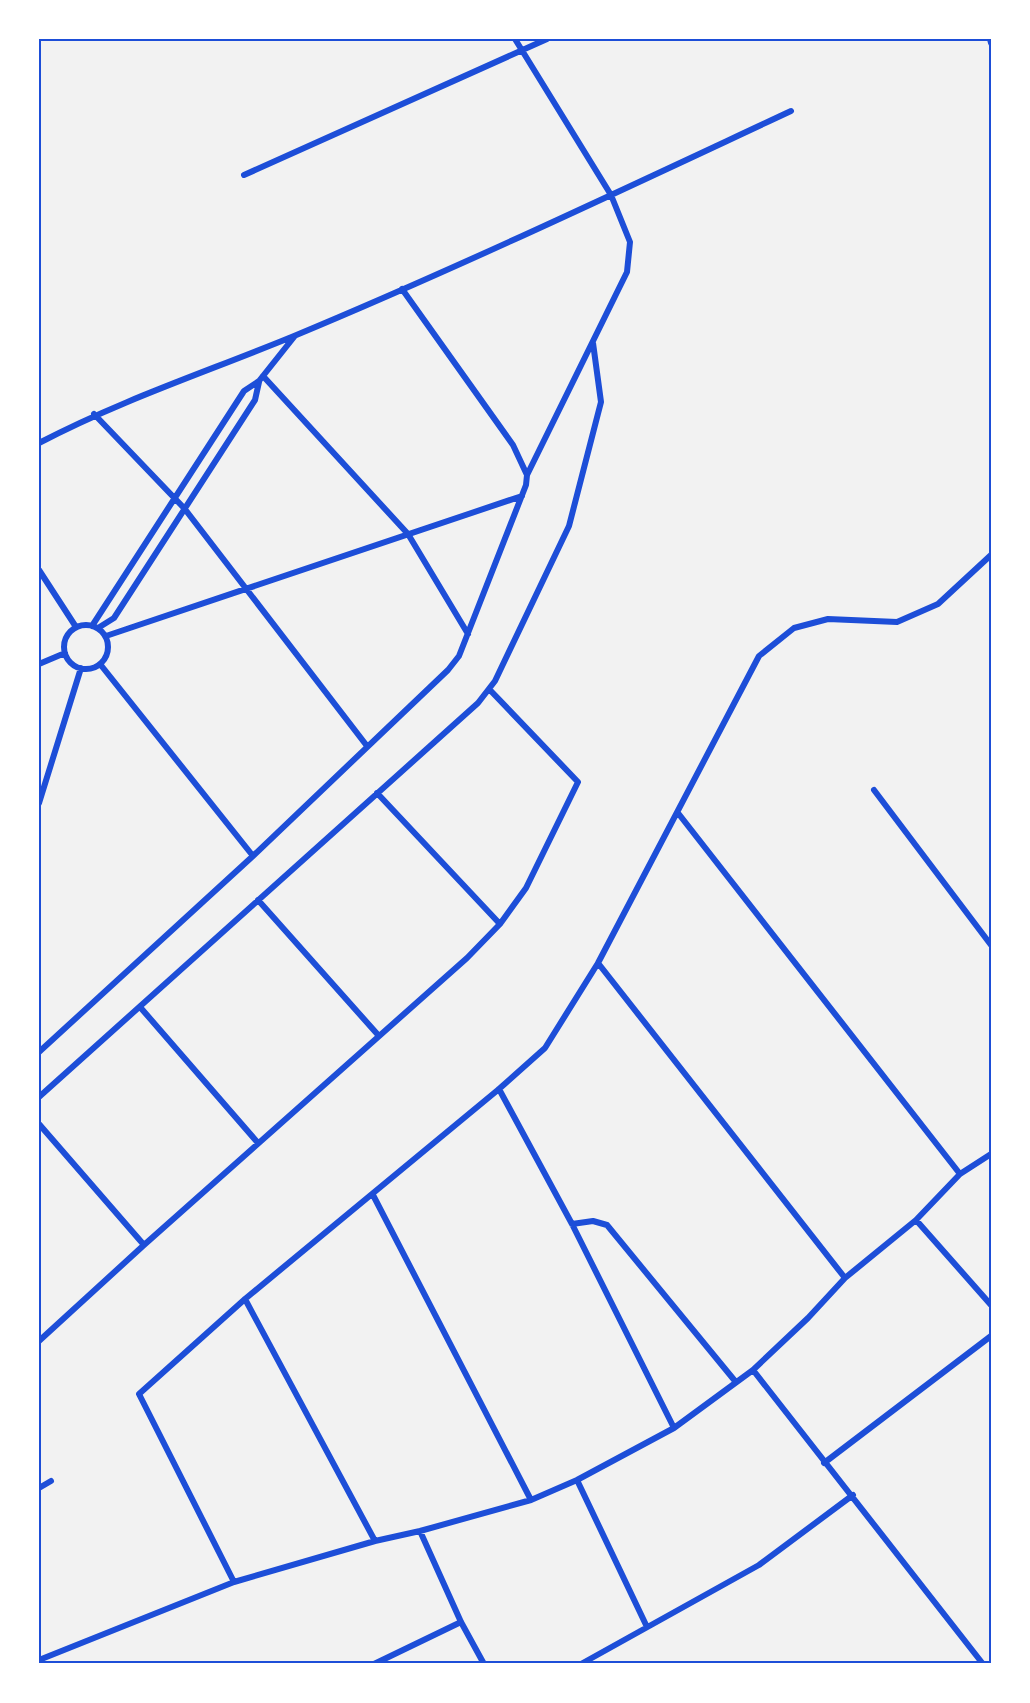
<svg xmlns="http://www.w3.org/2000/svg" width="1030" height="1703" font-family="Jost,sans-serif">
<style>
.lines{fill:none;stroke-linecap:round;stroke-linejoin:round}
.minor{stroke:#1d4ed8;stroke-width:6}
.neatline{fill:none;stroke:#1d4ed8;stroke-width:2}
</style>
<rect width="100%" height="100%" fill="#f2f2f2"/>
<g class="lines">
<path class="minor" d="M 990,39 L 991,43
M 244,175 L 547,39
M 402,289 L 513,445 L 527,475
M 263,376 L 408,534 L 468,634
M 94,414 L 184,508 L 367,746
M 39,443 C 121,400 209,371 294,336 C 462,266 626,188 791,111
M 39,570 L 76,627
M64 647a22 22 0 1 1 44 0a22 22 0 1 1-44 0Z
M 92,626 L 244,391 L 259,381 L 294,337
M 98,628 L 114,618 L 255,400 L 259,382
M 106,636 L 522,496
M 39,664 L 65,653
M 100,664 L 253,856
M 874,790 L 991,945
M 377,793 L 500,924
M 39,803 L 81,668
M 678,813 L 960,1174
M 258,900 L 379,1036
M 598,963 L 845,1278
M 140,1007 L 258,1143
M 39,1052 L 253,856 L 448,670 L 459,656 L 526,485 L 527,475 L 627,272 L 630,242 L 611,195 L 515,39
M 499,1089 L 572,1224 L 674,1428
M 39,1097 L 478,703 L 495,681 L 569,526 L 601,402 L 593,343
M 39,1124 L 144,1245
M 373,1195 L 531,1500
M 916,1220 L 991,1305
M 572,1224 L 593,1221 L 607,1225 L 735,1381
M 245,1299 L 375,1541
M 39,1341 L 144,1245 L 467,958 L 500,924 L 526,888 L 578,782 L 489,689
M 753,1370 L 983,1664
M 824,1463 L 991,1336
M 577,1480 L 647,1627
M 39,1488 L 51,1481
M 420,1531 L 461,1622 L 484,1664
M 234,1582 L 139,1394 L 245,1299 L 499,1089 L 545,1048 L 598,963 L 759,656 L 794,628 L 828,619 L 897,622 L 938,604 L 991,555
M 39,1660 L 234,1582 L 375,1541 L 420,1531 L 531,1500 L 577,1480 L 674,1428 L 753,1370 L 808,1318 L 845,1278 L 916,1220 L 960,1174 L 991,1154
M 374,1664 L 461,1622
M 581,1664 L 759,1565 L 853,1495"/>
</g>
<rect width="1030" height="1703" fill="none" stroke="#ffffff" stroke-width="81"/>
<rect x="40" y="40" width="950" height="1622" class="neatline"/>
</svg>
